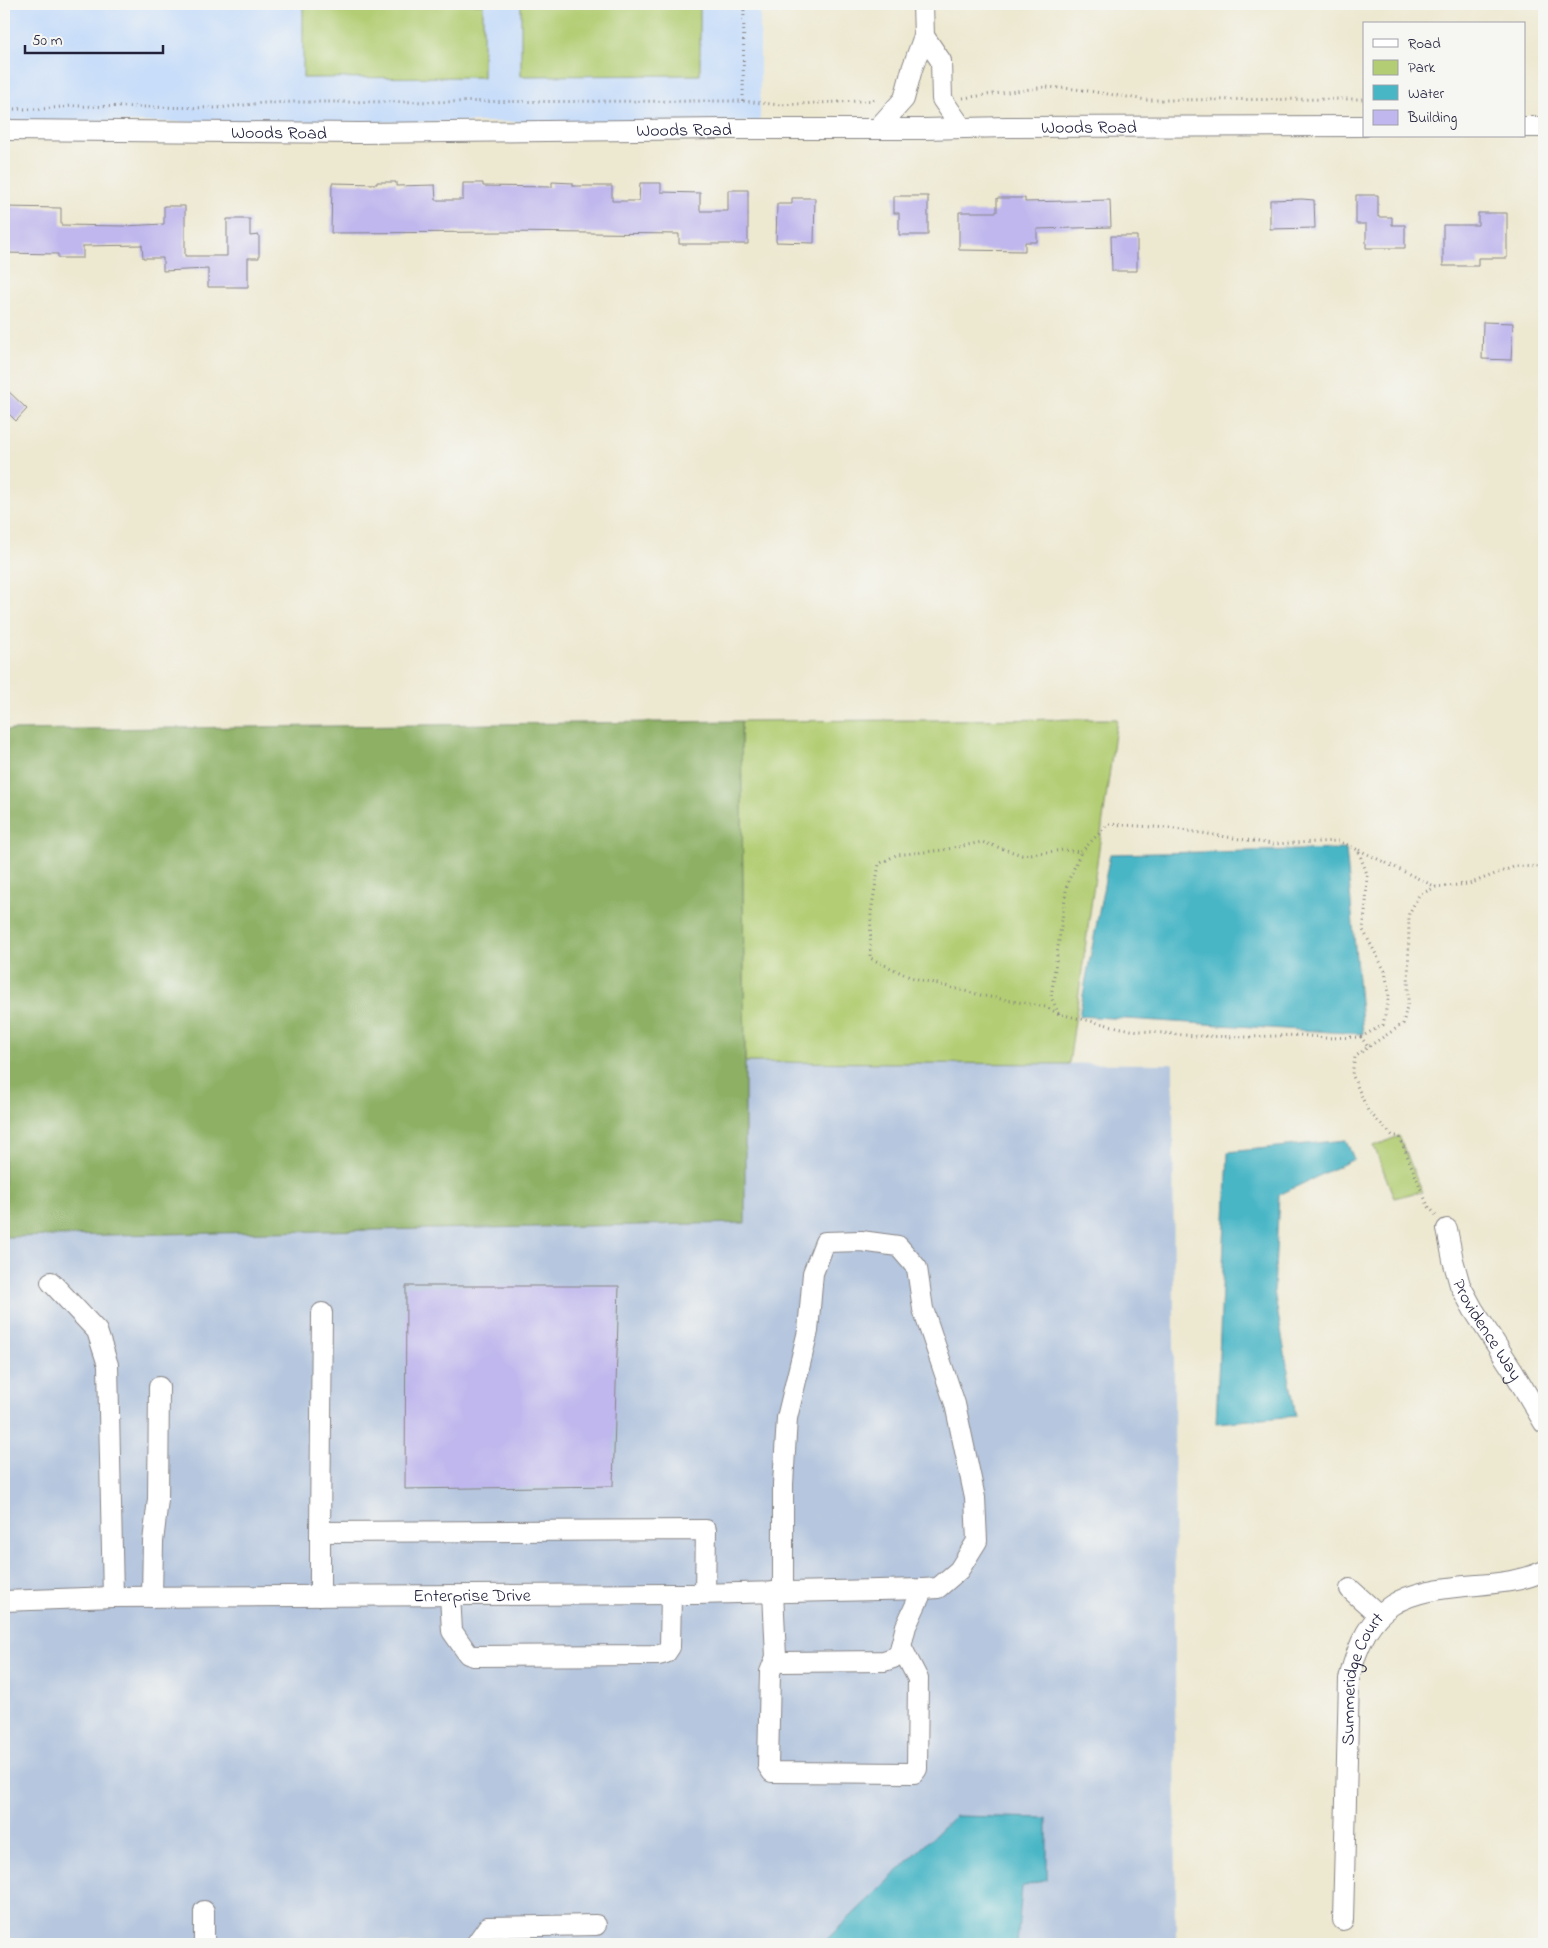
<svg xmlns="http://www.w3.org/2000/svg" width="1548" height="1948" font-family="'Indie Flower',sans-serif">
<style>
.built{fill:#c7ddf9}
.industrial{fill:#b5c6de}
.green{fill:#b2cd73;stroke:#6a7857}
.forest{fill:#8db065;stroke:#586950}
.water{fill:#49b6c6;stroke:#366c80}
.building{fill:#bfb7ed}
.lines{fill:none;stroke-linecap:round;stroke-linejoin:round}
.minor-casing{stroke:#888586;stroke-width:22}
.path{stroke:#888586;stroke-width:3;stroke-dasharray:1 4;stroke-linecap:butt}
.minor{stroke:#fff;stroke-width:20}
.labels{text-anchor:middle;stroke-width:4;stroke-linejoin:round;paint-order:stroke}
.street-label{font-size:18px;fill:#22223b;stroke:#f6f6f2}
</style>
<rect width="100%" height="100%" fill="#f6f6f2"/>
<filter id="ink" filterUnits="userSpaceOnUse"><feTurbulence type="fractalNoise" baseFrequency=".02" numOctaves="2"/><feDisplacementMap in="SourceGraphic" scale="10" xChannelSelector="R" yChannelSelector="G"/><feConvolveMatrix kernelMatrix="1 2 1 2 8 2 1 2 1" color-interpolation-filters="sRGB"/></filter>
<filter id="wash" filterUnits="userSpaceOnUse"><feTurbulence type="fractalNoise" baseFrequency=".0096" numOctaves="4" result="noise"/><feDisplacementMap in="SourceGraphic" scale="20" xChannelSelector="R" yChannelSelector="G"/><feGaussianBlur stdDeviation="1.12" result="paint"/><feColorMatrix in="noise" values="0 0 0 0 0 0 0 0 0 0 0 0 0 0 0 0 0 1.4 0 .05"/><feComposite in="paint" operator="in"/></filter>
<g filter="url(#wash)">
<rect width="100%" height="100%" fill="#ede8d0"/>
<path class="built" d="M 4,4 L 760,4 L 760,122 L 4,122 Z"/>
<path class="industrial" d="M 745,1062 L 1173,1064 L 1176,1944 L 4,1944 L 4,1237 L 745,1223 Z"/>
<path class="green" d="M 303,4 L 483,4 L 483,77 L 303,78 Z
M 521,4 L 700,4 L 700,75 L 521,76 Z
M 1117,719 L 1069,1064 L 745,1062 L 741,721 Z
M 1399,1136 L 1422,1191 L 1394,1198 L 1374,1146 Z"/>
<path class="forest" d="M 741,721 L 745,1062 L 745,1223 L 4,1237 L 4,730 Z"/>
<path class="water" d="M 1346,849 L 1363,1034 L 1079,1016 L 1110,854 Z
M 1346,1140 L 1354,1159 L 1279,1195 L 1274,1291 L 1296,1416 L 1216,1423 L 1228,1152 Z
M 955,1816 L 1047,1818 L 1047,1879 L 1022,1887 L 1017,1944 L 822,1944 Z"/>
<g id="blocks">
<path class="building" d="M 377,182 L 396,182 L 396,186 L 435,185 L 436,200 L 463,200 L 463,183 L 483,183 L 483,186 L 552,187 L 552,182 L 573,183 L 573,186 L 612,186 L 612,201 L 639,201 L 640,183 L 661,183 L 661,192 L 700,193 L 700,211 L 728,211 L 728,190 L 748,190 L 748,244 L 679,244 L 679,234 L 503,232 L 331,233 L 332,183 L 377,184 Z
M 1356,195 L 1378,195 L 1378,217 L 1392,217 L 1392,225 L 1405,225 L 1405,248 L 1366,248 L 1366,224 L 1356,224 Z
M 894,196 L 928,196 L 928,235 L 899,235 L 899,213 L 894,213 Z
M 792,198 L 815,198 L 814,243 L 776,242 L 777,204 L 792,204 Z
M 997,198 L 1025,198 L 1025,202 L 1110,200 L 1111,227 L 1037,229 L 1037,242 L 1025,242 L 1025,251 L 959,250 L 959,212 L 997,212 Z
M 1302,199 L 1314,200 L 1315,228 L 1270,229 L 1270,200 Z
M 164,206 L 185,206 L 185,256 L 227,256 L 227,219 L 250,219 L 250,236 L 259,235 L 259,258 L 248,258 L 248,287 L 208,287 L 208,269 L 163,271 L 163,258 L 143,258 L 142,245 L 83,246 L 83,258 L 58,258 L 58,254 L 4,253 L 4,207 L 61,208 L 61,225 L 124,226 L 164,224 Z
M 1478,213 L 1507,213 L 1507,258 L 1478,258 L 1478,266 L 1443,266 L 1443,225 L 1478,225 Z
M 1111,236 L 1137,236 L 1137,271 L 1112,271 Z
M 1483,322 L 1513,323 L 1511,360 L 1482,359 Z
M 4,387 L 27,409 L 16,421 L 4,409 Z
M 406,1286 L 619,1286 L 613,1486 L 405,1489 Z"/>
</g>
</g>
<g filter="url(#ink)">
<use href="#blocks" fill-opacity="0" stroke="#888586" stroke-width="1"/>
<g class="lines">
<g class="minor-casing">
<g id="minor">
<path d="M 924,36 L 941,61 L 942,99 L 962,128"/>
<path d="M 1524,127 L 1544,127"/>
<path d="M 877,129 L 904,99 L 912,69 L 924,36 L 923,4"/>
<path id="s1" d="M 4,130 L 360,133 L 724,129 L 923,129 L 1007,127 L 1364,126"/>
<path id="s2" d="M 1447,1229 L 1453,1260 L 1460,1285 L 1473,1309 L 1514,1372 L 1544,1423"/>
<path d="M 51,1282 L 97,1331 L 108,1365 L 113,1597"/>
<path d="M 320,1532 L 322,1313"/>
<path d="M 1350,1589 L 1379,1615"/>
<path d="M 773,1592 L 776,1657 L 770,1672 L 768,1766 L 772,1772 L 914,1773 L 917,1769 L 918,1679 L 901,1646"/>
<path d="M 450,1595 L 452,1631 L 468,1654 L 474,1656 L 659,1655 L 666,1653 L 670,1647 L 671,1594"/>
<path d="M 320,1596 L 320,1532 L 706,1530 L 705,1593"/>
<path d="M 152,1597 L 153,1542 L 158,1499 L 159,1387"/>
<path id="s3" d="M 4,1601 L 113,1597 L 671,1594 L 696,1594 L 923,1589 L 938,1588 L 959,1570 L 977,1541 L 975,1498 L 955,1404 L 923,1309 L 917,1268 L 898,1246 L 861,1241 L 825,1242 L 813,1273 L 808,1331 L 787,1418 L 783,1484 L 783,1592"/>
<path d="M 776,1657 L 782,1662 L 884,1661 L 893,1658 L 899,1654 L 906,1626 L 923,1589"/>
<path id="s4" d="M 1343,1920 L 1349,1679 C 1368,1601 1402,1591 1477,1585 C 1500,1583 1522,1581 1544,1571"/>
<path d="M 204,1944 L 204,1911"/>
<path d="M 476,1944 L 488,1927 L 596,1925"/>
</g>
</g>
<path class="path" d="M 963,98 L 1046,87 L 1075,89 L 1147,100 L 1364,99
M 743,101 L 744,4
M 4,109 L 42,109 L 72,106 L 218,108 L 262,103 L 297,102 L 743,101 L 780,105 L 877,100
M 1359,850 L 1436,887
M 1059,1014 L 1051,997 L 1067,884 L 1081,852
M 1361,1037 L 1326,1038 L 1300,1035 L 1248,1037 L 1195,1036 L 1131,1030 L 1059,1014 L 1046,1007 L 984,996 L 910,977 L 870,958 L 871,912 L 879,864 L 896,855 L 943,850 L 982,842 L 1022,855 L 1064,850 L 1081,852 L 1108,824 L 1169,828 L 1272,844 L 1339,841 L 1358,850 L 1367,874 L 1366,904 L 1363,930 L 1385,971 L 1389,994 L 1383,1025 L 1361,1037 L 1368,1047
M 1436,1215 L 1428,1206 L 1399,1136 L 1393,1136 L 1368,1111 L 1352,1074 L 1355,1057 L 1368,1047 L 1403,1024 L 1408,1002 L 1409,914 L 1419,895 L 1436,887 L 1469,884 L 1516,866 L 1544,867"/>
<use href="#minor" class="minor"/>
</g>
</g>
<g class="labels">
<g class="street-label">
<text dy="6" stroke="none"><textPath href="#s1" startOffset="1085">Woods Road</textPath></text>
<text dy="6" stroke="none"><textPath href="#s1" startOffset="680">Woods Road</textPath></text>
<text dy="6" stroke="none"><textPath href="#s1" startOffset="275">Woods Road</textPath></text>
<text dy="6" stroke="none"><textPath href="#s2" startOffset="110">Providence Way</textPath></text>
<text dy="6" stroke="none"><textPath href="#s3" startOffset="468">Enterprise Drive</textPath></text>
<text dy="6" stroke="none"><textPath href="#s4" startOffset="244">Summeridge Court</textPath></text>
</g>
</g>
<rect width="1548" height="1948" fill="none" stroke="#f6f6f2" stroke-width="20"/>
<rect x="1363" y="22" width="162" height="115" fill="#f6f6f2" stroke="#a1a1a9"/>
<rect x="1373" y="39" width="25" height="8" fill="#ffffff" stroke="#a1a1a9"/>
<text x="1408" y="48" font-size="15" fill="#22223b">Road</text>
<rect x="1373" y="60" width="25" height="15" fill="#b2cd73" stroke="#a1a1a9"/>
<text x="1408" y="72" font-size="15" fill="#22223b">Park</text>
<rect x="1373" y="85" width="25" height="15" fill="#49b6c6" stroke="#a1a1a9"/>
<text x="1408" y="98" font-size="15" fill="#22223b">Water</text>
<rect x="1373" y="110" width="25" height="15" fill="#bfb7ed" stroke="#a1a1a9"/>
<text x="1408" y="122" font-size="15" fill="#22223b">Building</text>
<path d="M25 45v8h138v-8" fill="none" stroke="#22223b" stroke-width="2.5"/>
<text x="32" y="45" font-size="15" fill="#22223b" stroke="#f6f6f2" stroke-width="4" paint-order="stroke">50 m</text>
</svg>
